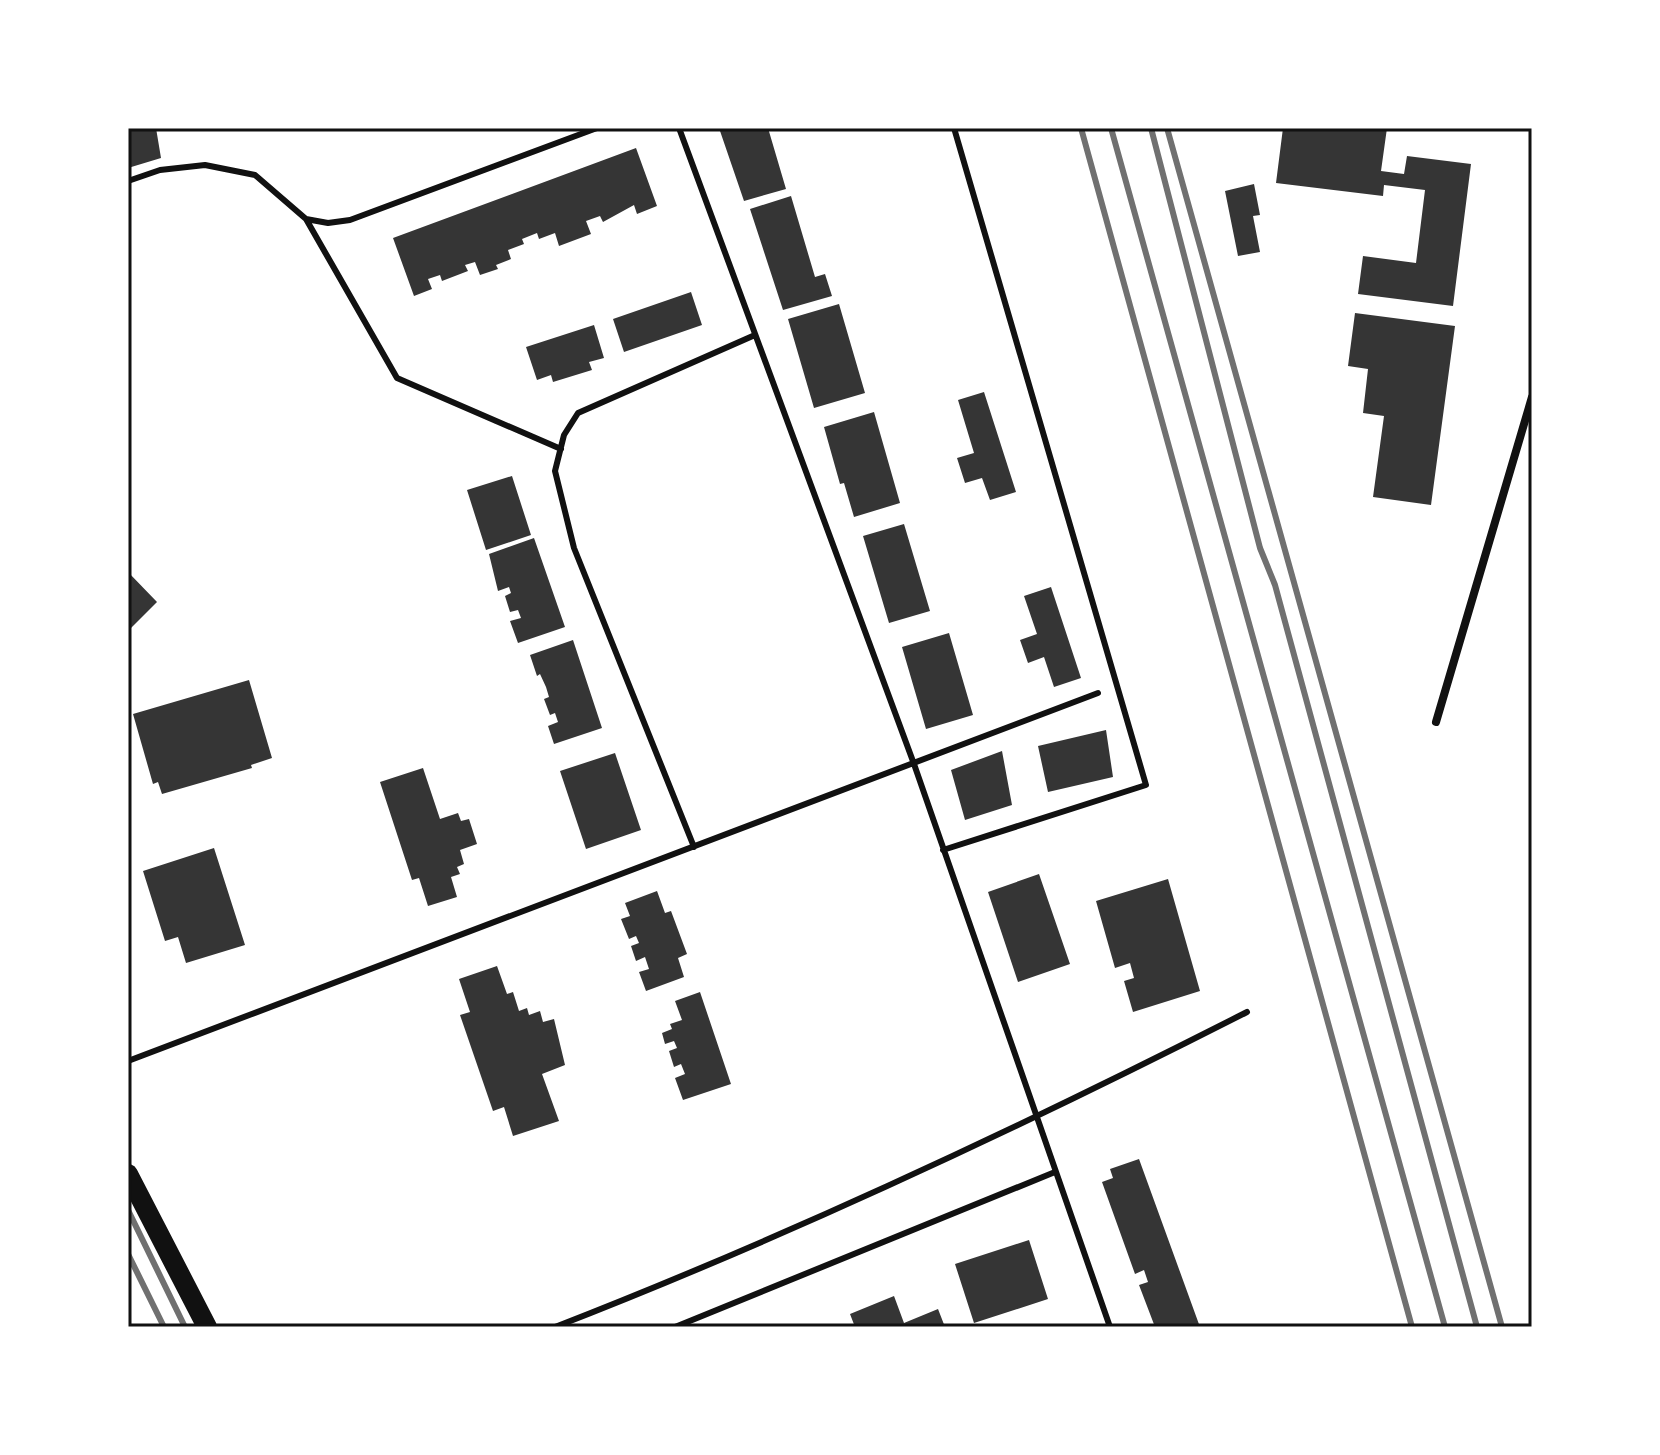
<svg xmlns="http://www.w3.org/2000/svg" width="1660" height="1455" font-family="'Noto Sans',sans-serif">
<style>
.building{fill:#353535}
.lines{fill:none;stroke-linecap:round;stroke-linejoin:round}
.service{stroke:#111;stroke-width:6}
.minor{stroke:#111;stroke-width:8}
.primary{stroke:#111;stroke-width:20}
.rail{stroke:#707070;stroke-width:6}
.neatline{fill:none;stroke:#111;stroke-width:3}
</style>
<rect width="100%" height="100%" fill="#fff"/>
<path class="building" d="M 128,128 L 156,128 L 161,158 L 128,168 Z
M 719,128 L 768,128 L 786,189 L 744,201 Z
M 1283,128 L 1387,128 L 1381,171 L 1404,174 L 1407,156 L 1471,164 L 1453,306 L 1358,294 L 1363,256 L 1416,263 L 1425,190 L 1384,185 L 1383,196 L 1276,183 Z
M 636,148 L 657,206 L 637,214 L 634,205 L 603,222 L 600,216 L 586,221 L 591,234 L 559,246 L 555,233 L 539,239 L 537,233 L 522,239 L 524,244 L 508,250 L 511,259 L 496,265 L 498,269 L 480,275 L 475,262 L 465,265 L 468,271 L 442,281 L 440,275 L 428,279 L 432,289 L 414,296 L 393,238 Z
M 1254,184 L 1260,215 L 1253,216 L 1260,252 L 1238,256 L 1225,191 Z
M 791,196 L 815,277 L 825,274 L 832,296 L 783,310 L 750,209 Z
M 691,292 L 702,325 L 624,352 L 613,319 Z
M 839,304 L 865,393 L 814,408 L 788,319 Z
M 1355,313 L 1455,326 L 1431,505 L 1373,497 L 1384,416 L 1363,413 L 1368,369 L 1348,366 Z
M 594,325 L 604,358 L 589,362 L 592,370 L 553,382 L 551,375 L 537,380 L 526,347 Z
M 984,392 L 1016,492 L 990,500 L 982,478 L 965,483 L 957,458 L 974,453 L 958,400 Z
M 874,412 L 900,503 L 854,517 L 844,483 L 840,484 L 824,427 Z
M 512,476 L 531,535 L 486,550 L 467,490 Z
M 904,524 L 930,611 L 889,623 L 863,536 Z
M 534,538 L 565,627 L 518,643 L 510,621 L 521,618 L 518,610 L 510,612 L 505,596 L 511,593 L 509,587 L 498,591 L 489,554 Z
M 128,572 L 157,602 L 128,631 Z
M 1051,587 L 1081,678 L 1054,687 L 1044,657 L 1028,663 L 1020,640 L 1037,634 L 1024,596 Z
M 949,633 L 973,715 L 926,729 L 902,647 Z
M 573,640 L 602,728 L 554,744 L 548,726 L 558,722 L 555,713 L 550,715 L 544,699 L 549,697 L 546,687 L 540,674 L 537,676 L 530,655 Z
M 249,680 L 272,758 L 251,765 L 252,768 L 162,794 L 158,782 L 153,784 L 133,714 Z
M 1106,730 L 1113,777 L 1048,792 L 1038,746 Z
M 1002,751 L 1012,805 L 965,820 L 951,770 Z
M 615,753 L 641,830 L 586,849 L 560,771 Z
M 423,768 L 440,819 L 458,813 L 461,821 L 469,819 L 477,844 L 460,850 L 464,864 L 457,867 L 460,874 L 451,877 L 457,897 L 428,906 L 419,878 L 412,880 L 380,782 Z
M 214,848 L 245,945 L 186,963 L 178,937 L 165,941 L 143,871 Z
M 1039,874 L 1070,964 L 1018,982 L 988,892 Z
M 1168,879 L 1200,991 L 1133,1012 L 1124,981 L 1134,978 L 1130,963 L 1115,968 L 1096,901 Z
M 657,891 L 665,913 L 671,911 L 687,954 L 678,958 L 684,977 L 646,991 L 639,972 L 649,969 L 645,957 L 636,961 L 631,946 L 639,943 L 636,936 L 629,939 L 621,919 L 630,916 L 625,903 Z
M 497,966 L 507,994 L 513,992 L 519,1011 L 527,1008 L 529,1015 L 540,1011 L 543,1022 L 554,1019 L 565,1065 L 542,1074 L 559,1121 L 513,1136 L 504,1107 L 493,1111 L 460,1015 L 470,1012 L 459,979 Z
M 700,992 L 731,1084 L 683,1100 L 675,1078 L 685,1074 L 681,1064 L 674,1067 L 669,1051 L 677,1048 L 674,1041 L 665,1044 L 662,1033 L 672,1029 L 670,1024 L 682,1020 L 675,1001 Z
M 1139,1159 L 1200,1327 L 1155,1327 L 1139,1285 L 1148,1282 L 1144,1270 L 1135,1274 L 1102,1182 L 1113,1178 L 1110,1169 Z
M 1029,1240 L 1048,1299 L 974,1323 L 955,1264 Z
M 894,1296 L 904,1323 L 938,1309 L 945,1327 L 855,1327 L 850,1314 Z"/>
<g class="lines">
<path class="service" d="M 679,128 L 914,764 L 1110,1327
M 128,181 L 160,170 L 205,165 L 255,175 L 306,219 L 397,378 L 561,449
M 306,219 L 328,223 L 350,220 L 597,128
M 694,847 L 574,548 L 555,471 L 564,435 L 578,413 L 755,335
M 943,850 L 1146,785 L 954,128
M 128,1061 L 1098,693
M 555,1327 C 792,1235 1021,1127 1247,1012
M 675,1327 L 1055,1172"/>
<path class="minor" d="M 1436,722 L 1532,397"/>
<path class="primary" d="M 128,1174 L 207,1327"/>
<path class="rail" d="M 1081,128 L 1412,1327
M 1111,128 L 1445,1327
M 1151,128 L 1260,548 L 1275,585 L 1477,1327
M 1167,128 L 1502,1327
M 128,1210 L 185,1327
M 128,1254 L 164,1327"/>
</g>
<rect width="1660" height="1455" fill="none" stroke="#ffffff" stroke-width="260"/>
<rect x="130" y="130" width="1400" height="1195" class="neatline"/>
</svg>
